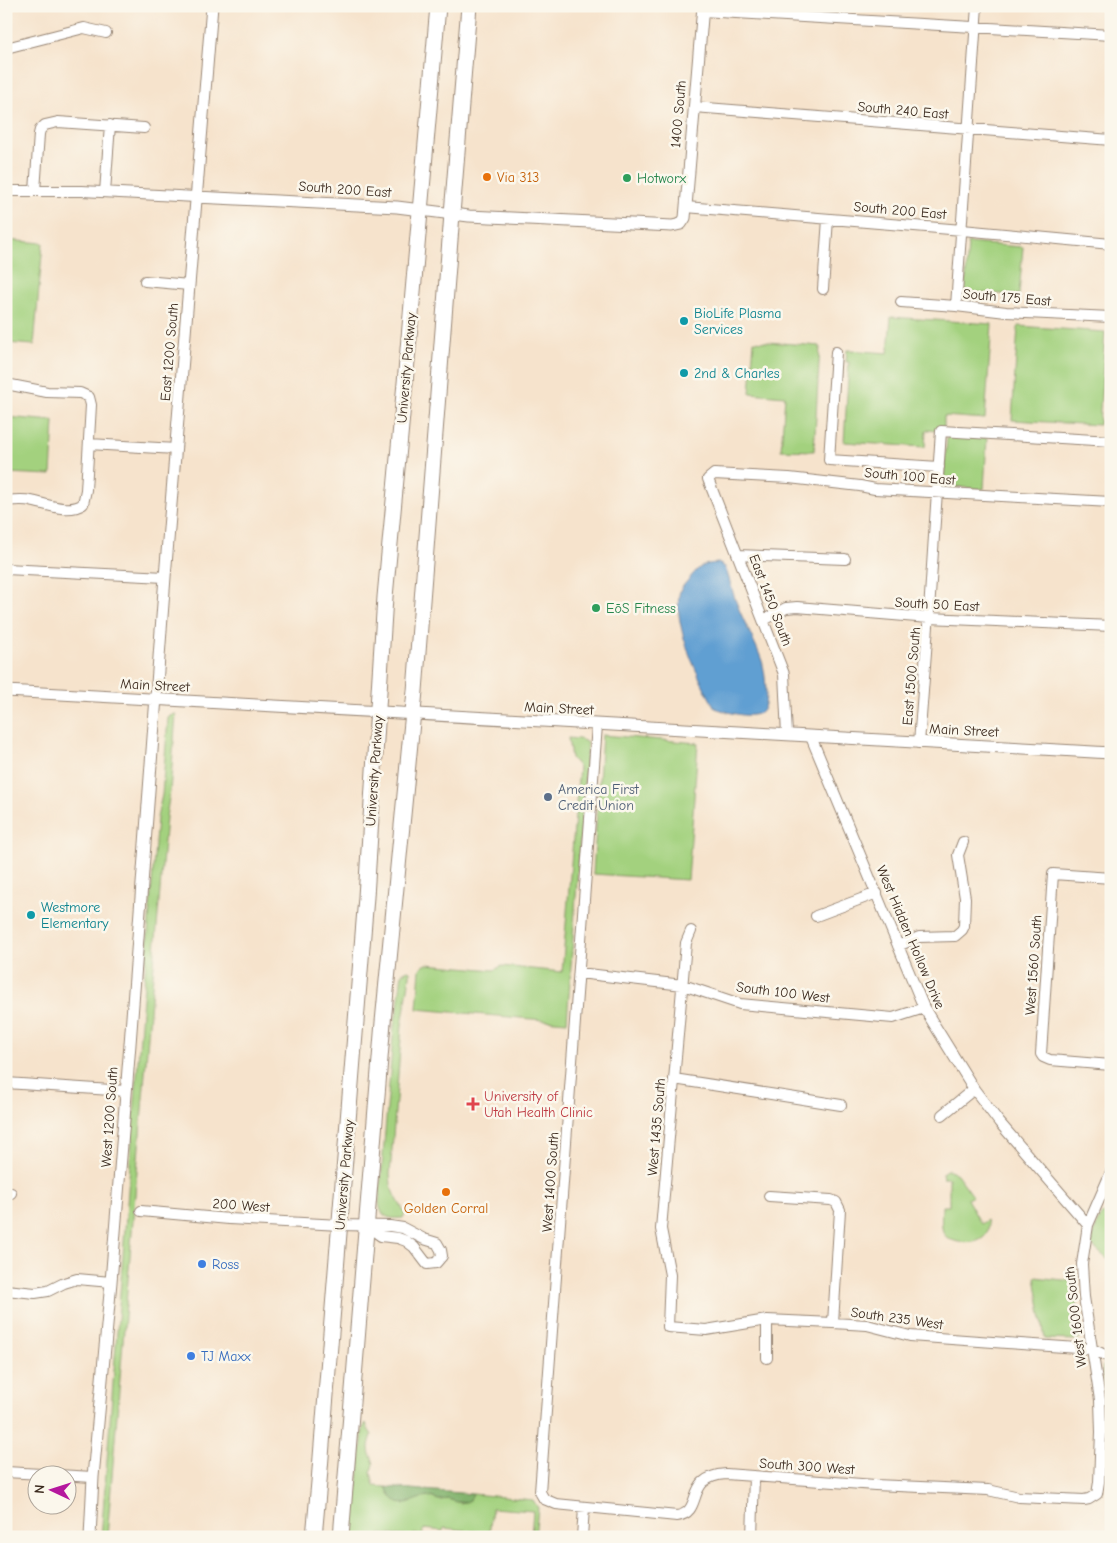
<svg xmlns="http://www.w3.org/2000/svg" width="1117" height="1543" font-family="'Comic Neue',sans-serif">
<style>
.green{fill:#a3d17e;stroke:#6f7e4e}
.forest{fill:#82b36d;stroke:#5e6e46}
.water{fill:#619fd2;stroke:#4e6478}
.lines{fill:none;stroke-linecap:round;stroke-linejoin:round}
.minor-casing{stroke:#988675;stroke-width:12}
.tertiary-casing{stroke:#988675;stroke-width:13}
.primary-casing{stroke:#988675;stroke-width:17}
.minor{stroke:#fff;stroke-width:10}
.tertiary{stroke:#fff;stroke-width:11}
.primary{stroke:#fff;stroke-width:15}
.food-dot{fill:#e8710a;stroke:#fbf7ec;stroke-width:2}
.leisure-dot{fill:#2e9e5b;stroke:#fbf7ec;stroke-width:2}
.culture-dot{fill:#0f9aa8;stroke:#fbf7ec;stroke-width:2}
.service-dot{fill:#5c6f8a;stroke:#fbf7ec;stroke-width:2}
.health-dot{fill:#e0444e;stroke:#fbf7ec;stroke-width:2}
.shop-dot{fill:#3f7fe0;stroke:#fbf7ec;stroke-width:2}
.labels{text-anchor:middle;stroke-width:5;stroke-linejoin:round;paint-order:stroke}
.street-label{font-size:14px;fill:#3b2a1e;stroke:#fbf7ec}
.food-label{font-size:14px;fill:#c56008;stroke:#fbf7ec;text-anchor:start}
.leisure-label{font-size:14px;fill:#27864d;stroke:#fbf7ec;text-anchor:start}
.culture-label{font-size:14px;fill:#0d838f;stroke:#fbf7ec;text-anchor:start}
.service-label{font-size:14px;fill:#4e5e75;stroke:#fbf7ec;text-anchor:start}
.health-label{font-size:14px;fill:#be3a42;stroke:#fbf7ec;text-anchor:start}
.shop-label{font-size:14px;fill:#366cbe;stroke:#fbf7ec;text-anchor:start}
</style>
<rect width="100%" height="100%" fill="#fbf7ec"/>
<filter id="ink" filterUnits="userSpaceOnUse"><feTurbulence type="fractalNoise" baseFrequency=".02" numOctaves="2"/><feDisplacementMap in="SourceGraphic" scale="10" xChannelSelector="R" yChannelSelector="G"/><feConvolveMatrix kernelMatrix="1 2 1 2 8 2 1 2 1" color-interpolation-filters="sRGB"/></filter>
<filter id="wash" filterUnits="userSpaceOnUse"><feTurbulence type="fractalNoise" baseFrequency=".0096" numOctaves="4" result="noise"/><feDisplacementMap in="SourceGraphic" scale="20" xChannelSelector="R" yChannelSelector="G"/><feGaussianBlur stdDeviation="1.12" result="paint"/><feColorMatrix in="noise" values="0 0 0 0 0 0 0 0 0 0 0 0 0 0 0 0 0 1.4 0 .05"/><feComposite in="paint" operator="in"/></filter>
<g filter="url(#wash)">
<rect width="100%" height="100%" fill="#f6e3cc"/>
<path class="green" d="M 6,240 L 43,243 L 34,345 L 6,343 Z
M 968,243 L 1023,247 L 1019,295 L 965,292 Z
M 891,317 L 992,324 L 985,419 L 944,416 L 944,426 L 937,431 L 926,430 L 925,447 L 844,442 L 849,362 L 846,362 L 847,350 L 888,353 Z
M 1018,326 L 1105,332 L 1099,425 L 1012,420 Z
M 754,341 L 820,346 L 814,451 L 781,450 L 785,396 L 750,393 Z
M 6,417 L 54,421 L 51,475 L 6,473 Z
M 947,437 L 987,438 L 984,489 L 943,486 Z
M 176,714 L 170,792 L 166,817 L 107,1537 L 101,1537 L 157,818 L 162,795 L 168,718 L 171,715 Z
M 602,735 L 698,743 L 688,880 L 593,874 Z
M 568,738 C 575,739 582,738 587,743 L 567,1022 L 417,1009 L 420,969 L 422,966 L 427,964 L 494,970 L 502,966 L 562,972 L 579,767 L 571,758 Z
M 408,970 L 410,971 L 410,976 L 402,1025 L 390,1174 L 391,1185 L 396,1197 L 405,1213 L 403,1218 C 389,1219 381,1218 379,1203 L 394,1025 L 398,1006 L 402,973 Z
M 948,1169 L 957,1174 L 973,1196 L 967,1199 L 981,1224 L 987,1220 C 996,1249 950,1246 944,1234 C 940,1226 942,1215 942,1206 L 949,1206 L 949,1178 L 943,1178 L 942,1173 Z
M 1104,1213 L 1111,1214 L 1111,1262 L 1091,1245 L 1097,1223 Z
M 1035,1277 L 1073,1281 L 1081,1337 L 1076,1340 L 1045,1339 Z
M 1103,1365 L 1111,1365 L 1111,1462 C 1104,1448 1108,1428 1107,1412 C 1107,1396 1101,1381 1103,1365 Z
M 366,1423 L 368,1429 L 372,1435 C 371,1439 369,1443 369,1448 C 369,1459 378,1460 371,1472 L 374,1486 L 386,1487 L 391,1497 L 417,1499 L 427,1496 L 439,1500 L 448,1499 L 461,1503 L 470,1500 L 473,1494 L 533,1500 L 538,1508 L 535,1537 L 531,1537 L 533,1511 L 492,1508 L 489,1537 L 481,1537 L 481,1532 L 444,1528 L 443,1531 L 424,1529 L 423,1535 L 414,1534 L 414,1537 L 380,1534 L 380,1537 L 353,1537 L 363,1428 Z"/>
<path class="forest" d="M 386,1487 L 473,1494 L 470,1500 L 466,1502 L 457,1502 L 448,1499 L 439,1500 L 427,1496 L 404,1504 L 398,1503 L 391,1497 Z"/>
<path class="water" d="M 718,563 L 725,567 C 730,579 732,592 737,604 C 744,623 756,643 762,661 C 765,670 770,708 760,713 C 748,719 727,712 715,708 C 699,679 674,629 679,595 C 680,588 685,584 689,579 C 699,567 701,564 718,563 Z"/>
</g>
<g filter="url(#ink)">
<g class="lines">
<g class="minor-casing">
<path id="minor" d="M 702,11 L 1111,35
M 6,48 L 84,28 L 106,33
M 694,107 L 1111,140
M 6,191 L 82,191 L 196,197
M 35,191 L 39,134 L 40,130 L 45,125 L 58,122 L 144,128
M 105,192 L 110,125
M 686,207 L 962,230 L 1111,244
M 145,281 L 189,285
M 823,289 L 828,219
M 901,302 L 956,306 L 1006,312 L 1111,317
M 956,306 L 977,6
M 836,352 L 829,460 L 939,467
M 6,384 L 47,392 L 80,393 L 89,397 L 91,405 L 86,490 L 83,504 C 69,514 46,504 31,501 C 23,499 15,500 6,501
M 89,444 L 176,449
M 738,555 L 845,559
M 6,569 L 165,577
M 764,620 L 786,608 L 797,607 L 929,618 L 1111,626
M 597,725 L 540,1492 L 544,1499 L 556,1504 L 677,1516 C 705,1512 683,1477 726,1474 L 875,1485 L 988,1490 L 1019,1497 L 1084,1500 L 1089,1499 L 1097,1494 L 1099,1482 L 1101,1432 L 1100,1400 L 1084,1297 L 1082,1264 L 1088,1225 L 1111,1172
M 787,735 L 784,674 L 708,479 L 714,474 L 789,478 L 860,486 L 875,489 L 1111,502
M 811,737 L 924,1008 L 974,1089 L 999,1122 L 1088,1225
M 919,743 L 928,626 L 941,431 L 1111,441
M 1111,878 L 1053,874 L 1041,1054 L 1043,1057 L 1050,1060 L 1111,1065
M 816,916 L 877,893
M 691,931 L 686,943 L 661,1229 L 670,1275 L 668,1327 L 706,1330 L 767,1320 L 833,1323 L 867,1325 L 910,1336 L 1092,1349 L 1107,1356 L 1111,1360
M 898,946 L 919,937 L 955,936 L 962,930 L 964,926 L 965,898 L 958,855 L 963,842
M 579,973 L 683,985 L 740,1004 L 893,1018 L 924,1008
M 674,1079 L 841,1105
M 6,1083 L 126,1091
M 942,1115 L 974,1089
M 6,1194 L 11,1193
M 769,1196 L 831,1200 L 836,1202 L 840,1210 L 833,1323
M 141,1211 L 229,1219 L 340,1225 L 390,1226 L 403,1228 L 424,1239 L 437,1243 L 441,1250 L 442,1256 L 436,1263 L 427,1264 L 414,1247 L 406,1241 L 398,1238 L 381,1236 L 367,1226
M 6,1290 L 35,1293 L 48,1291 L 64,1283 L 77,1279 L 111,1282
M 767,1358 L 767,1320
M 6,1472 L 93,1477
M 582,1537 L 584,1508
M 752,1537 L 754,1476"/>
</g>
<g class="tertiary-casing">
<path id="tertiary" d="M 196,197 L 397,207 L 469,216 L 672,226 L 681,224 L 685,218 L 703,6
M 6,691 L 1111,753
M 90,1537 L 93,1477 L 111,1282 L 130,1044 L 165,577 L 212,6"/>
</g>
<g class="primary-casing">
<path id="primary" d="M 314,1537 L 319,1482 L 366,897 L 385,597 L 406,372 L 438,6
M 341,1537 L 383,1022 L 415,691 L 452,214 L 469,6"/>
</g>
<use href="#minor" class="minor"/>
<use href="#tertiary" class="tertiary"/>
<use href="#primary" class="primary"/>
</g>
</g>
<g class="food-dot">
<circle cx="487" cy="177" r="5"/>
<circle cx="446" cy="1192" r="5"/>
</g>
<g class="leisure-dot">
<circle cx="627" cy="178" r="5"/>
<circle cx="596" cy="608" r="5"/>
</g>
<g class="culture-dot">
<circle cx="684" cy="321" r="5"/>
<circle cx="684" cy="373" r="5"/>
<circle cx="31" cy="915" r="5"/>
</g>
<circle class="service-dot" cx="548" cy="797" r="5"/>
<path class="health-dot" d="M470.5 1096.5h5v5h5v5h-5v5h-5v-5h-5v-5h5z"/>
<g class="shop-dot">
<circle cx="202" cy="1264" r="5"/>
<circle cx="191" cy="1356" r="5"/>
</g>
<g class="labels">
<g class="street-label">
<text transform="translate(903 110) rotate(5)" y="5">South 240 East</text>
<text transform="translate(678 114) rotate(-85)" y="5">1400 South</text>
<text transform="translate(345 189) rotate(4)" y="5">South 200 East</text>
<text transform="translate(900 210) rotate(5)" y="5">South 200 East</text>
<text transform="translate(1007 297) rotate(5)" y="5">South 175 East</text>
<text transform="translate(169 352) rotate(-85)" y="5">East 1200 South</text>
<text transform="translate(406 368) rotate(-85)" y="5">University Parkway</text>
<text transform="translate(910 476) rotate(5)" y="5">South 100 East</text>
<text transform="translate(771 600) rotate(69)" y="5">East 1450 South</text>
<text transform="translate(937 604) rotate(3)" y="5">South 50 East</text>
<text transform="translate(911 676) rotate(-85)" y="5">East 1500 South</text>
<text transform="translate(155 685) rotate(3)" y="5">Main Street</text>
<text transform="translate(559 708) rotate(3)" y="5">Main Street</text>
<text transform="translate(964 730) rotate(3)" y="5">Main Street</text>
<text transform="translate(374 771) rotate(-86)" y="5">University Parkway</text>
<text transform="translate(911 937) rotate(67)" y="5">West Hidden Hollow Drive</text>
<text transform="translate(1033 965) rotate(-86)" y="5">West 1560 South</text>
<text transform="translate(783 992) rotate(7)" y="5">South 100 West</text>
<text transform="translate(109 1117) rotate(-86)" y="5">West 1200 South</text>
<text transform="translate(656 1127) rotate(-85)" y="5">West 1435 South</text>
<text transform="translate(344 1175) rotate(-85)" y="5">University Parkway</text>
<text transform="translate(550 1182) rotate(-86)" y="5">West 1400 South</text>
<text transform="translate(241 1205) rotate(4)" y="5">200 West</text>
<text transform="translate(1075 1317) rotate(-97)" y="5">West 1600 South</text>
<text transform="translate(897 1318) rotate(8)" y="5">South 235 West</text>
<text transform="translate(807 1466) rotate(4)" y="5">South 300 West</text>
</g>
<g class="food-label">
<text x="497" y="182">Via 313</text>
<text x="446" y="1213" text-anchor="middle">Golden Corral</text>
</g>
<g class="leisure-label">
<text x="637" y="183">Hotworx</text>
<text x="606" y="613">EōS Fitness</text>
</g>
<g class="culture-label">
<text x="694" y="318">BioLife Plasma<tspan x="694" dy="16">Services</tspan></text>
<text x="694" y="378">2nd &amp; Charles</text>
<text x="41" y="912">Westmore<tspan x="41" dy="16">Elementary</tspan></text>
</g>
<g class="service-label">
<text x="558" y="794">America First<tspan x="558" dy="16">Credit Union</tspan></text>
</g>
<g class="health-label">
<text x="484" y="1101">University of<tspan x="484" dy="16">Utah Health Clinic</tspan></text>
</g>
<g class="shop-label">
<text x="212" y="1269">Ross</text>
<text x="201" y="1361">TJ Maxx</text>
</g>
</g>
<rect width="1117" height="1543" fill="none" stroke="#fbf7ec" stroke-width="25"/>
<g transform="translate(52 1490) rotate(274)"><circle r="24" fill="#fbf7ec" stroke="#aea59a"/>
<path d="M0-4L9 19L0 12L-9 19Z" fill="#b5179e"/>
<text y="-8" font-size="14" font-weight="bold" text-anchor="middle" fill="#3b2a1e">N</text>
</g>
</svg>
